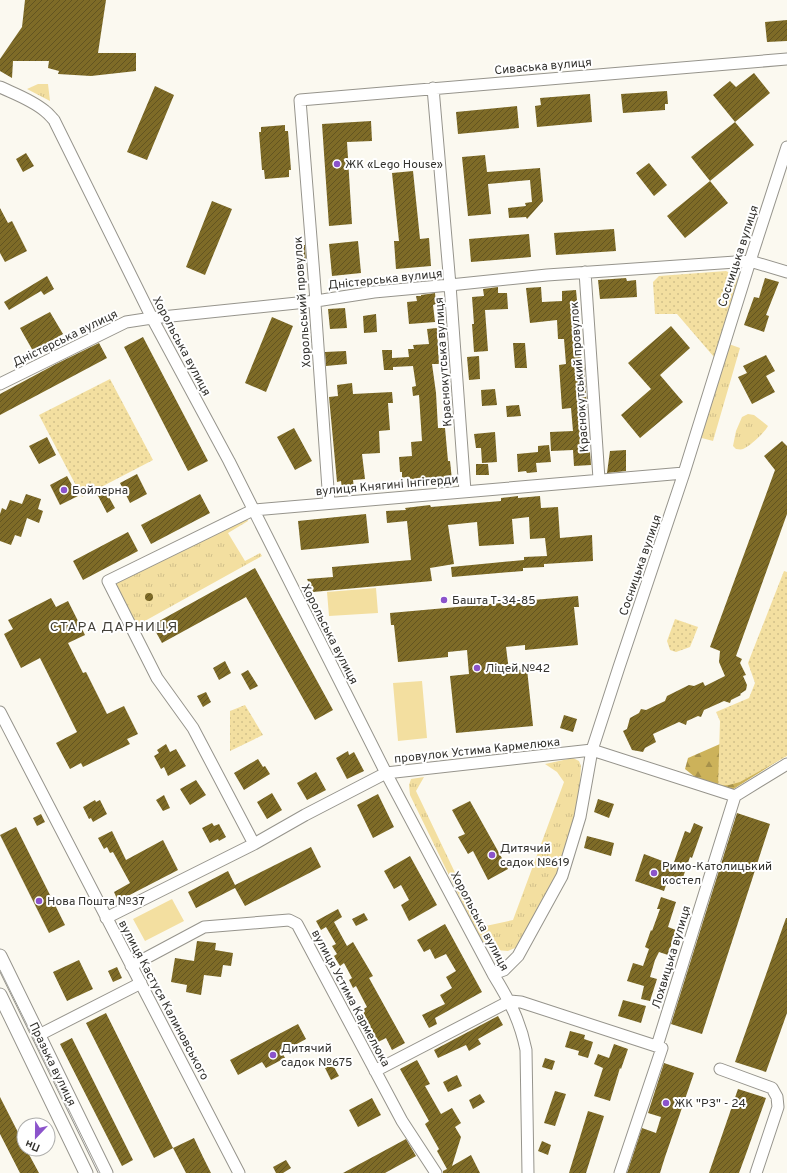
<svg xmlns="http://www.w3.org/2000/svg" width="787" height="1173" font-family="Overpass,sans-serif">
<style>
.grass{fill:url(#grass-tufts)}
.forest{fill:url(#forest-firs)}
.park{fill:url(#park-dots)}
.pitch{fill:#f3dfa0}
.building{fill:url(#building-hatch)}
.lines{fill:none;stroke-linecap:round;stroke-linejoin:round}
.minor-casing{stroke:#96948c;stroke-width:13}
.tertiary-casing{stroke:#96948c;stroke-width:15}
.minor{stroke:#fff;stroke-width:11}
.tertiary{stroke:#fff;stroke-width:13}
.tram{stroke:#9f9e97;stroke-width:1}
.poi-dot{fill:#8b53cb;stroke:#fff;stroke-width:1.5}
.labels{text-anchor:middle;stroke-width:4;stroke-linejoin:round;paint-order:stroke}
.street-label{font-size:12px;fill:#33322e;stroke:#fff}
.poi-label{font-size:12px;fill:#33322e;stroke:#fff;text-anchor:start}
.quarter-label{font-size:14px;letter-spacing:1px;fill:#43413a;stroke:#fff}
</style>
<defs>
<pattern id="grass-tufts" width="24" height="20" patternUnits="userSpaceOnUse"><rect width="24" height="20" fill="#f3dfa0"/><path d="M3 7l-1-3M5 7V3M7 7l1-3M15 17l-1-3M17 17v-4M19 17l1-3" fill="none" stroke="#d1c08a"/></pattern>
<pattern id="forest-firs" width="22" height="20" patternUnits="userSpaceOnUse"><rect width="22" height="20" fill="#ccb25a"/><path d="M5 1l3.5 6h-7zM16 11l3.5 6h-7z" fill="#a6914b"/></pattern>
<pattern id="park-dots" width="8" height="8" patternUnits="userSpaceOnUse"><rect width="8" height="8" fill="#f3dfa0"/><path d="M2 2h.1M6 6h.1" fill="none" stroke="#d1c08a" stroke-width="1.8" stroke-linecap="round"/></pattern>
<pattern id="building-hatch" width="6" height="6" patternUnits="userSpaceOnUse"><rect width="6" height="6" fill="#7e6b27"/><path d="M-1 1l2-2M0 6l6-6M5 7l2-2" fill="none" stroke="#625421"/></pattern>
</defs>
<rect width="100%" height="100%" fill="#fbf9f0"/>
<path class="grass" d="M 38,84 L 48,84 L 50,101 L 27,89 Z
M 726,343 L 740,348 L 713,441 L 698,437 Z
M 748,414 L 754,415 L 768,426 C 765,432 749,447 743,449 C 741,450 738,449 736,449 L 733,446 L 736,431 L 742,417 Z
M 246,517 L 248,521 L 228,533 L 245,561 L 260,553 L 262,556 L 134,627 L 113,584 Z
M 573,758 L 579,761 L 581,766 L 579,801 L 573,827 L 560,868 L 554,882 L 523,939 L 517,947 L 508,951 L 495,950 L 485,944 L 478,935 L 410,795 L 409,785 L 411,779 L 424,777 L 416,791 L 481,927 L 513,920 L 564,782 L 557,772 L 545,764 Z"/>
<path class="forest" d="M 770,722 L 787,755 L 732,790 L 700,781 L 685,769 L 688,758 Z"/>
<path class="park" d="M 726,271 L 737,276 L 738,282 L 714,357 L 677,314 L 655,314 L 653,282 L 659,276 Z
M 110,379 L 153,460 L 82,497 L 39,415 Z
M 784,571 L 787,572 L 787,756 L 740,782 L 729,785 L 718,786 L 720,721 L 716,712 L 749,698 L 755,683 L 748,663 Z
M 675,619 L 698,627 L 690,647 L 676,652 L 670,650 L 667,641 Z
M 245,705 L 263,735 L 230,751 L 230,711 Z"/>
<path class="pitch" d="M 376,588 L 378,613 L 329,616 L 327,592 Z
M 422,681 L 427,738 L 398,741 L 393,683 Z
M 172,899 L 184,921 L 145,941 L 133,919 Z"/>
<path class="building" d="M 25,0 L 106,0 L 98,53 L 136,53 L 136,71 L 91,76 L 58,74 L 59,71 L 48,68 L 49,61 L 13,61 L 12,78 L 0,71 L 0,59 L 22,27 Z
M 787,20 L 787,41 L 767,42 L 765,22 Z
M 754,73 L 770,93 L 735,122 L 713,95 L 730,81 L 736,87 Z
M 155,86 L 174,95 L 147,160 L 127,152 Z
M 667,91 L 668,104 L 665,104 L 665,110 L 623,113 L 621,94 Z
M 590,94 L 592,122 L 537,127 L 535,106 L 541,105 L 540,98 Z
M 517,106 L 519,128 L 458,134 L 456,112 Z
M 371,121 L 372,141 L 347,142 L 352,224 L 329,226 L 322,124 Z
M 735,122 L 754,145 L 710,181 L 691,157 Z
M 285,125 L 285,131 L 288,131 L 291,170 L 289,170 L 289,177 L 265,179 L 264,170 L 262,170 L 259,132 L 261,132 L 261,127 Z
M 26,153 L 34,166 L 23,172 L 16,159 Z
M 485,155 L 487,172 L 540,168 L 543,201 L 527,219 L 526,217 L 509,218 L 508,208 L 526,206 L 525,203 L 532,202 L 530,180 L 488,184 L 491,214 L 468,216 L 462,157 Z
M 649,163 L 667,185 L 654,196 L 636,173 Z
M 413,171 L 420,239 L 429,238 L 431,266 L 396,269 L 394,241 L 399,241 L 392,173 Z
M 710,181 L 728,203 L 685,238 L 667,216 Z
M 212,201 L 232,209 L 205,275 L 186,267 Z
M 0,208 L 8,223 L 12,221 L 27,251 L 5,262 L 0,253 Z
M 614,229 L 616,251 L 556,255 L 554,233 Z
M 529,234 L 531,257 L 471,262 L 469,239 Z
M 358,241 L 361,273 L 332,276 L 329,244 Z
M 305,245 L 306,262 L 296,263 L 295,246 Z
M 47,276 L 54,289 L 44,295 L 41,291 L 9,310 L 4,302 Z
M 626,278 L 627,281 L 636,280 L 637,297 L 600,299 L 598,280 Z
M 765,278 L 779,282 L 766,315 L 769,316 L 764,332 L 744,325 L 754,297 L 759,298 Z
M 498,287 L 498,293 L 507,293 L 508,309 L 485,310 L 488,351 L 474,352 L 472,324 L 474,324 L 472,297 L 484,296 L 483,289 Z
M 541,287 L 542,302 L 562,301 L 562,291 L 576,290 L 578,311 L 574,311 L 575,336 L 580,336 L 581,364 L 584,363 L 587,408 L 582,408 L 585,447 L 585,452 L 590,452 L 591,465 L 574,466 L 573,450 L 551,451 L 550,432 L 573,431 L 571,408 L 562,409 L 559,365 L 566,364 L 564,339 L 558,339 L 557,320 L 530,323 L 526,288 Z
M 435,293 L 436,304 L 433,305 L 435,322 L 409,324 L 407,302 L 417,301 L 416,296 L 421,296 L 421,295 Z
M 345,308 L 347,328 L 330,329 L 328,309 Z
M 50,312 L 63,334 L 33,351 L 20,328 Z
M 376,314 L 377,332 L 364,333 L 363,316 Z
M 272,317 L 293,326 L 266,392 L 245,383 Z
M 671,326 L 690,348 L 660,375 L 683,402 L 640,438 L 621,415 L 651,389 L 628,363 Z
M 437,328 L 439,364 L 432,364 L 436,393 L 438,428 L 445,428 L 448,461 L 450,461 L 452,480 L 440,481 L 439,478 L 407,480 L 406,477 L 402,478 L 402,472 L 400,472 L 399,457 L 412,456 L 411,442 L 422,441 L 419,395 L 413,396 L 412,387 L 416,386 L 413,366 L 393,367 L 393,370 L 384,370 L 382,350 L 392,350 L 392,358 L 409,357 L 408,349 L 414,349 L 413,345 L 429,344 L 427,329 Z
M 143,337 L 208,461 L 188,471 L 124,347 Z
M 99,343 L 107,358 L 0,415 L 0,394 L 56,364 Z
M 513,343 L 525,343 L 527,368 L 515,368 Z
M 346,351 L 347,364 L 326,366 L 325,352 Z
M 766,355 L 775,371 L 766,376 L 775,392 L 752,404 L 738,377 L 747,373 L 743,366 Z
M 479,356 L 480,379 L 469,380 L 467,357 Z
M 352,383 L 353,394 L 392,392 L 393,403 L 388,403 L 390,430 L 379,431 L 380,453 L 362,454 L 365,479 L 353,480 L 354,488 L 342,489 L 341,481 L 337,482 L 329,397 L 338,396 L 337,385 Z
M 495,389 L 497,405 L 482,406 L 481,390 Z
M 519,405 L 521,416 L 507,417 L 506,406 Z
M 294,428 L 312,461 L 295,470 L 277,437 Z
M 495,432 L 497,462 L 482,463 L 481,448 L 476,448 L 474,434 Z
M 47,437 L 56,455 L 39,464 L 29,446 Z
M 782,441 L 787,446 L 787,514 L 736,656 L 742,659 L 740,663 L 746,675 L 743,676 L 747,685 L 746,690 L 740,694 L 741,695 L 731,700 L 730,703 L 724,701 L 704,710 L 701,717 L 698,716 L 687,721 L 686,725 L 679,722 L 653,734 L 656,742 L 645,748 L 643,752 L 632,750 L 623,731 L 627,729 L 630,718 L 639,713 L 641,709 L 646,710 L 665,701 L 667,696 L 689,685 L 694,686 L 703,682 L 705,686 L 725,676 L 719,662 L 720,651 L 710,647 L 775,470 L 764,456 Z
M 549,445 L 551,462 L 536,463 L 537,472 L 527,473 L 526,471 L 518,472 L 517,454 L 538,452 L 538,446 Z
M 626,450 L 626,471 L 607,473 L 610,451 Z
M 476,464 L 488,464 L 489,475 L 476,475 Z
M 137,474 L 147,494 L 130,503 L 120,483 Z
M 67,476 L 78,496 L 60,505 L 50,485 Z
M 105,490 L 115,508 L 107,513 L 97,494 Z
M 26,494 L 41,499 L 38,509 L 43,511 L 39,523 L 27,518 L 21,537 L 15,535 L 11,545 L 0,541 L 0,514 L 2,508 L 6,510 L 10,500 L 22,504 Z
M 200,494 L 210,513 L 151,544 L 141,525 Z
M 518,496 L 518,498 L 540,496 L 541,508 L 558,507 L 560,538 L 592,535 L 593,561 L 544,564 L 544,567 L 523,568 L 523,571 L 452,577 L 451,567 L 524,560 L 524,557 L 547,556 L 545,538 L 530,539 L 529,517 L 512,519 L 514,544 L 479,546 L 477,522 L 448,525 L 454,564 L 430,568 L 432,581 L 313,592 L 307,579 L 333,577 L 332,567 L 411,560 L 407,521 L 387,523 L 386,511 L 406,510 L 405,508 L 430,505 L 431,507 L 501,501 L 501,498 Z
M 366,514 L 369,543 L 301,550 L 298,521 Z
M 128,532 L 138,551 L 83,580 L 73,561 Z
M 255,568 L 333,710 L 315,720 L 246,597 L 162,643 L 152,625 Z
M145 597a4 4 0 1 1 8 0a4 4 0 1 1-8 0Z
M 578,596 L 579,607 L 574,607 L 578,645 L 525,650 L 525,645 L 506,647 L 509,671 L 527,669 L 533,726 L 456,733 L 450,676 L 469,674 L 467,650 L 448,652 L 448,657 L 398,662 L 394,625 L 391,625 L 390,613 Z
M 51,598 L 56,607 L 68,601 L 85,635 L 68,643 L 83,673 L 86,672 L 107,714 L 124,706 L 138,734 L 127,739 L 130,744 L 83,767 L 81,763 L 70,769 L 56,743 L 77,732 L 40,658 L 21,668 L 4,634 L 13,629 L 8,620 Z
M 225,661 L 231,673 L 219,680 L 213,668 Z
M 248,670 L 258,686 L 250,690 L 241,674 Z
M 206,692 L 211,702 L 203,707 L 197,696 Z
M 564,715 L 577,719 L 573,732 L 560,728 Z
M 166,744 L 170,752 L 176,749 L 186,766 L 168,776 L 164,767 L 161,769 L 154,756 L 159,753 L 157,750 Z
M 348,751 L 349,755 L 354,752 L 364,771 L 347,779 L 336,758 Z
M 258,759 L 263,767 L 265,766 L 270,774 L 244,790 L 234,773 Z
M 316,772 L 326,790 L 307,800 L 297,783 Z
M 196,780 L 206,795 L 190,805 L 180,789 Z
M 272,793 L 282,810 L 267,819 L 257,802 Z
M 378,794 L 394,827 L 373,838 L 357,805 Z
M 164,795 L 170,808 L 163,811 L 156,800 Z
M 598,799 L 614,804 L 609,818 L 594,812 Z
M 95,800 L 96,802 L 100,800 L 107,814 L 93,822 L 91,818 L 89,819 L 83,807 Z
M 470,801 L 508,869 L 488,880 L 473,851 L 468,854 L 458,837 L 465,834 L 452,810 Z
M 737,813 L 770,824 L 702,1034 L 671,1024 Z
M 41,814 L 45,822 L 37,826 L 33,818 Z
M 212,823 L 214,826 L 219,824 L 226,837 L 219,841 L 218,839 L 210,843 L 202,828 Z
M 694,823 L 703,827 L 692,858 L 690,857 L 680,886 L 667,882 L 664,891 L 635,881 L 644,854 L 673,865 L 685,831 L 690,833 Z
M 16,827 L 65,925 L 49,933 L 0,835 Z
M 112,831 L 126,860 L 163,840 L 178,870 L 118,901 L 114,892 L 130,883 L 113,852 L 110,853 L 107,847 L 104,849 L 98,838 Z
M 587,836 L 614,843 L 611,856 L 584,848 Z
M 311,847 L 321,867 L 245,906 L 235,888 L 196,908 L 188,892 L 228,871 L 235,885 Z
M 410,856 L 437,905 L 409,921 L 401,905 L 409,900 L 401,885 L 394,889 L 384,871 Z
M 661,897 L 676,902 L 668,927 L 676,930 L 668,955 L 659,952 L 655,960 L 650,977 L 657,979 L 650,1001 L 641,999 L 644,986 L 627,981 L 633,963 L 643,966 L 649,949 L 645,947 L 651,930 L 652,931 L 660,909 L 657,909 Z
M 338,909 L 342,917 L 334,922 L 347,946 L 353,942 L 360,954 L 373,976 L 369,978 L 405,1043 L 392,1050 L 386,1038 L 378,1042 L 362,1010 L 367,1007 L 356,986 L 353,988 L 349,980 L 352,978 L 344,963 L 340,966 L 334,956 L 337,954 L 332,946 L 336,944 L 326,927 L 321,930 L 316,921 Z
M 364,913 L 368,920 L 356,926 L 352,919 Z
M 786,918 L 787,918 L 787,1013 L 766,1072 L 735,1062 Z
M 445,924 L 482,992 L 435,1018 L 437,1024 L 429,1028 L 422,1015 L 445,1004 L 440,995 L 452,988 L 446,977 L 456,971 L 446,954 L 435,959 L 430,949 L 424,952 L 417,940 Z
M 197,941 L 216,943 L 215,950 L 233,953 L 231,966 L 223,965 L 221,977 L 204,975 L 201,995 L 186,992 L 187,985 L 171,982 L 175,958 L 194,961 Z
M 79,960 L 93,989 L 67,1001 L 53,972 Z
M 117,967 L 122,978 L 113,982 L 108,971 Z
M 623,1000 L 646,1006 L 641,1023 L 618,1016 Z
M 106,1013 L 173,1148 L 154,1158 L 86,1023 Z
M 498,1016 L 503,1025 L 478,1039 L 481,1044 L 469,1051 L 466,1045 L 438,1058 L 434,1050 Z
M 298,1024 L 306,1039 L 282,1052 L 285,1058 L 266,1068 L 262,1062 L 238,1075 L 230,1060 Z
M 570,1031 L 585,1035 L 584,1039 L 593,1042 L 588,1058 L 578,1055 L 579,1051 L 565,1047 Z
M 72,1038 L 133,1160 L 122,1166 L 60,1044 Z
M 614,1044 L 628,1049 L 621,1069 L 620,1068 L 610,1101 L 594,1096 L 603,1068 L 594,1064 L 598,1054 L 609,1058 Z
M 329,1058 L 339,1076 L 331,1080 L 322,1062 Z
M 545,1058 L 555,1061 L 552,1070 L 542,1067 Z
M 417,1060 L 430,1084 L 425,1086 L 441,1114 L 452,1108 L 461,1123 L 455,1127 L 461,1137 L 452,1166 L 471,1155 L 480,1173 L 443,1173 L 443,1171 L 447,1169 L 437,1151 L 439,1149 L 425,1124 L 429,1121 L 400,1069 Z
M 664,1063 L 694,1073 L 665,1157 L 660,1173 L 627,1173 L 642,1128 L 656,1133 L 661,1117 L 648,1113 Z
M 457,1075 L 462,1086 L 448,1092 L 443,1082 Z
M 738,1089 L 766,1098 L 746,1154 L 739,1173 L 709,1173 Z
M 555,1091 L 566,1094 L 555,1126 L 544,1123 Z
M 480,1094 L 485,1102 L 473,1109 L 469,1100 Z
M 0,1097 L 24,1144 L 24,1149 L 26,1149 L 39,1173 L 20,1173 L 0,1134 Z
M 372,1098 L 381,1115 L 358,1127 L 349,1110 Z
M 588,1111 L 604,1116 L 586,1173 L 569,1173 Z
M 194,1138 L 203,1157 L 211,1173 L 186,1173 L 173,1148 Z
M 406,1139 L 416,1156 L 385,1173 L 343,1173 Z
M 542,1141 L 551,1145 L 548,1155 L 538,1151 Z
M 286,1160 L 291,1168 L 283,1173 L 276,1173 L 273,1167 Z"/>
<g class="lines">
<g class="minor-casing">
<path id="minor" d="M 0,87 C 15,94 32,100 45,111 C 49,114 51,117 54,120 L 152,318 L 229,461 L 386,773 L 493,974 C 509,1000 520,1020 526,1050 L 528,1173
M 433,88 L 450,285 L 465,491
M 585,272 L 599,479
M 0,384 L 126,322 L 152,318 L 316,301 L 374,292 L 450,285 L 547,275 L 750,261 L 787,272
M 329,503 L 315,304 L 316,301 L 300,100 L 787,59
M 0,712 L 239,1173
M 254,844 L 193,728 L 157,678 L 108,581 L 253,510 L 684,473
M 106,918 L 254,844 L 305,815 L 386,773 L 592,750 L 735,796
M 131,966 L 204,927 L 289,920 L 297,924 L 402,1121 L 436,1173
M 493,974 L 504,970 L 518,956 L 562,876 L 580,817 L 592,750 L 619,667 L 684,473 L 750,261 L 787,147
M 39,1035 L 141,983
M 657,1046 L 735,796 L 787,764
M 720,1069 L 772,1088 L 777,1097 L 778,1107 L 756,1173
M 375,1071 L 510,1001 L 521,1002 L 662,1048 L 620,1173"/>
</g>
<g class="tertiary-casing">
<path id="tertiary" d="M 0,956 L 106,1173
M 0,995 L 86,1173"/>
</g>
<use href="#minor" class="minor"/>
<use href="#tertiary" class="tertiary"/>
<path class="tram" d="M 0,970 L 100,1173"/>
</g>
<g class="poi-dot">
<circle cx="337" cy="164" r="4"/>
<circle cx="64" cy="490" r="4"/>
<circle cx="444" cy="600" r="4"/>
<circle cx="477" cy="668" r="4"/>
<circle cx="492" cy="855" r="4"/>
<circle cx="654" cy="873" r="4"/>
<circle cx="39" cy="901" r="4"/>
<circle cx="273" cy="1055" r="4"/>
<circle cx="666" cy="1103" r="4"/>
</g>
<g class="labels">
<g class="street-label">
<text transform="translate(543 66) rotate(-5)" y="4">Сиваська вулиця</text>
<text transform="translate(738 256) rotate(-72)" y="4">Сосницька вулиця</text>
<text transform="translate(385 279) rotate(-6)" y="4">Дністерська вулиця</text>
<text transform="translate(302 302) rotate(-94)" y="4">Хорольський провулок</text>
<text transform="translate(65 338) rotate(-26)" y="4">Дністерська вулиця</text>
<text transform="translate(182 346) rotate(62)" y="4">Хорольська вулиця</text>
<text transform="translate(443 362) rotate(-94)" y="4">Краснокутська вулиця</text>
<text transform="translate(579 377) rotate(-94)" y="4">Краснокутський провулок</text>
<text transform="translate(387 485) rotate(-5)" y="4">вулиця Княгині Інгігерди</text>
<text transform="translate(640 565) rotate(-71)" y="4">Сосницька вулиця</text>
<text transform="translate(330 634) rotate(63)" y="4">Хорольська вулиця</text>
<text transform="translate(477 750) rotate(-6)" y="4">провулок Устима Кармелюка</text>
<text transform="translate(480 921) rotate(62)" y="4">Хорольська вулиця</text>
<text transform="translate(671 957) rotate(-73)" y="4">Лохвицька вулиця</text>
<text transform="translate(351 998) rotate(62)" y="4">вулиця Устима Кармелюка</text>
<text transform="translate(164 1000) rotate(62)" y="4">вулиця Кастуся Калиновського</text>
<text transform="translate(53 1064) rotate(64)" y="4">Празька вулиця</text>
</g>
<g class="poi-label">
<text x="345" y="168">ЖК «Lego House»</text>
<text x="72" y="494">Бойлерна</text>
<text x="452" y="604">Башта Т-34-85</text>
<text x="485" y="672">Ліцей №42</text>
<text x="500" y="852">Дитячий<tspan x="500" dy="14">садок №619</tspan></text>
<text x="662" y="870">Римо-Католицький<tspan x="662" dy="14">костел</tspan></text>
<text x="47" y="905">Нова Пошта №37</text>
<text x="281" y="1052">Дитячий<tspan x="281" dy="14">садок №675</tspan></text>
<text x="674" y="1107">ЖК "РЗ" - 24</text>
</g>
<g class="quarter-label">
<text x="114" y="631">СТАРА ДАРНИЦЯ</text>
</g>
</g>
<g transform="translate(36 1137) rotate(202)"><circle r="19" fill="#ffffff" stroke="#adadab"/>
<path d="M0-3L7 15L0 10L-7 15Z" fill="#8b53cb"/>
<text y="-6" font-size="11" font-weight="bold" text-anchor="middle" fill="#33322e">Пн</text>
</g>
</svg>
